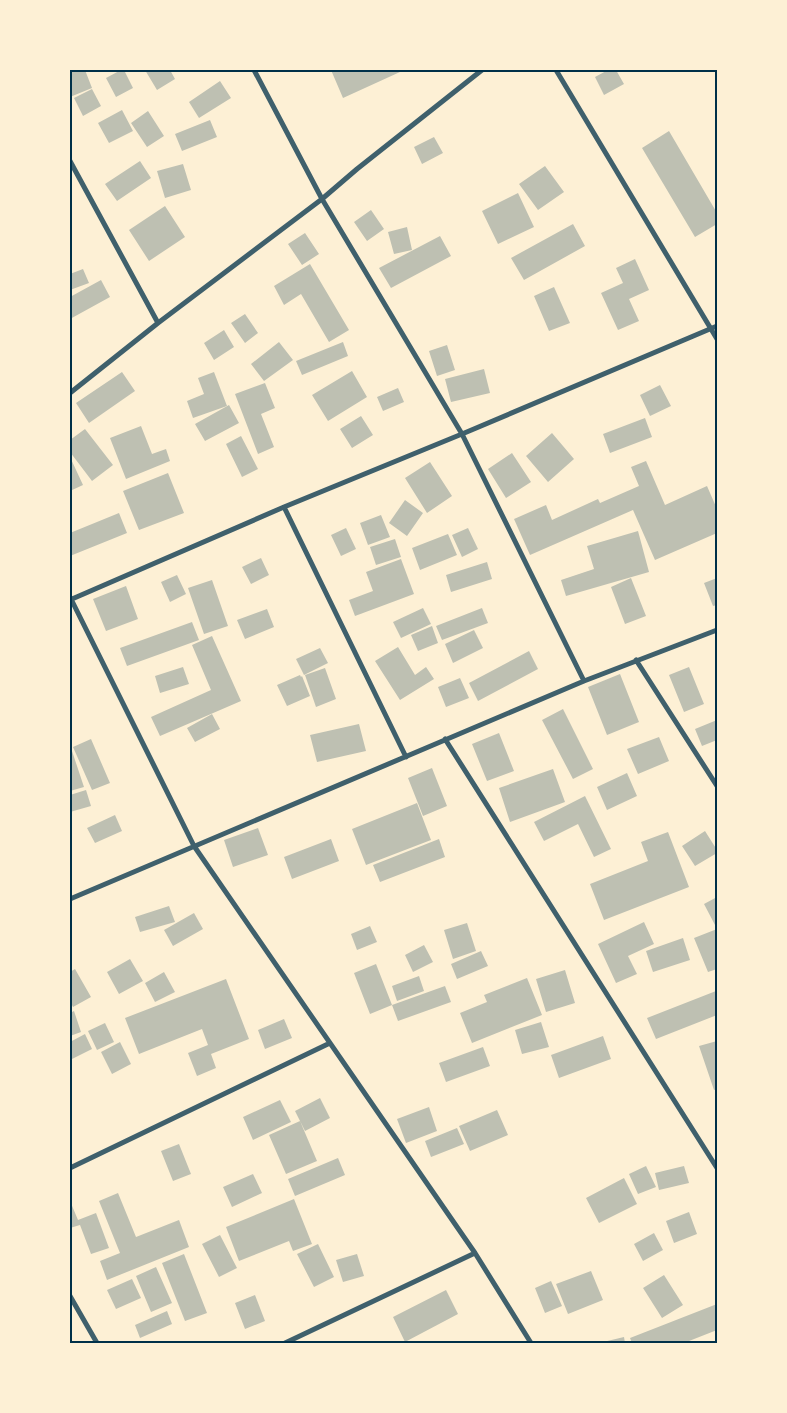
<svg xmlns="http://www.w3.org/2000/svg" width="787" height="1413" font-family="Manrope,sans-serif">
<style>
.building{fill:#bec0b2}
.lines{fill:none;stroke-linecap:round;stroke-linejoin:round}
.minor{stroke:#3f606c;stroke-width:5}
.neatline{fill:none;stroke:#003049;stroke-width:2}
</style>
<rect width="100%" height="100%" fill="#fdf0d5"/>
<path class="building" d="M 70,70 L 85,70 L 92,88 L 70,97 Z
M 121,70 L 124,70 L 133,88 L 116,97 L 106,78 Z
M 145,70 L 170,70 L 175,79 L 157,90 Z
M 331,70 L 399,70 L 400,72 L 343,98 Z
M 608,70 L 616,70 L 624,84 L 604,95 L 595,77 Z
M 220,81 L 231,98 L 199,118 L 189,102 Z
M 92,89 L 101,106 L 83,116 L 74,98 Z
M 122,110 L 133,131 L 109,143 L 98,123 Z
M 148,111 L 164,136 L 147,147 L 131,123 Z
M 210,120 L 217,137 L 182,151 L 175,134 Z
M 669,131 L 717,213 L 717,224 L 695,237 L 642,148 Z
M 434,137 L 443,153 L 422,164 L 414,147 Z
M 140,161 L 151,178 L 117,201 L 105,184 Z
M 183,164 L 191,190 L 165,198 L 157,171 Z
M 545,166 L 564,192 L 538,210 L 519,184 Z
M 518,193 L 534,227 L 498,244 L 482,211 Z
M 165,206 L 185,237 L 149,261 L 129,230 Z
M 371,210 L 384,229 L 367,241 L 354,222 Z
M 573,224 L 585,246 L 524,280 L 511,258 Z
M 407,227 L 412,250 L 394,254 L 388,232 Z
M 305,233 L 319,254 L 302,265 L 288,244 Z
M 440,236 L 451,256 L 391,288 L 379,268 Z
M 635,259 L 649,290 L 629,299 L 639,321 L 618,330 L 601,293 L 623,283 L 616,268 Z
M 310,264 L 349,330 L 329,342 L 301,294 L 284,305 L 274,286 Z
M 83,269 L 89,283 L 70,290 L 70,274 Z
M 101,280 L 110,297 L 70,319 L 70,297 Z
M 554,287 L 570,323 L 549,331 L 534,296 Z
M 245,314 L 258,333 L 245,343 L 231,323 Z
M 224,330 L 234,347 L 214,360 L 204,343 Z
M 279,342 L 293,360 L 264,381 L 251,364 Z
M 343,342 L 348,356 L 302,375 L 296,361 Z
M 447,345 L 455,370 L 437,376 L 429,351 Z
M 484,369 L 490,393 L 451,402 L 445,379 Z
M 352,371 L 367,397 L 328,421 L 312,395 Z
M 122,372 L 135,391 L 89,423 L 76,403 Z
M 214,372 L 227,406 L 193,418 L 187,401 L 204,394 L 198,378 Z
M 265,383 L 275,408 L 261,414 L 274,447 L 258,454 L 235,394 Z
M 660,385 L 671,406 L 650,416 L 640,395 Z
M 398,388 L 404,402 L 383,411 L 377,397 Z
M 229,405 L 239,423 L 205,441 L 195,424 Z
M 361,416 L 373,435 L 352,448 L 340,429 Z
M 645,418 L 652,437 L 610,453 L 603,434 Z
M 141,426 L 152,454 L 166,449 L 170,461 L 126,479 L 110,438 Z
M 85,429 L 113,465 L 92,481 L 70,452 L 70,440 Z
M 552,433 L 574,459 L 548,482 L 526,456 Z
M 241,436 L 258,469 L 242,477 L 226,444 Z
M 512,453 L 531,482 L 506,498 L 488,469 Z
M 70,457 L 83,485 L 70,491 Z
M 646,461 L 665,505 L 707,486 L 717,509 L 717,533 L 655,560 L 633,510 L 530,555 L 514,519 L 546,505 L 552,520 L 598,499 L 600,503 L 639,486 L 631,467 Z
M 430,462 L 452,496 L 427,513 L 405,478 Z
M 168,473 L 184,513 L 139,530 L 123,491 Z
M 405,500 L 423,513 L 407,536 L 389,523 Z
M 119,513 L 127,533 L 70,556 L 70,533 Z
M 381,515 L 390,537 L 368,545 L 360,523 Z
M 346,528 L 356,549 L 341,556 L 331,535 Z
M 468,528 L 478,549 L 462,557 L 452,535 Z
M 638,531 L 649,572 L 566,596 L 561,580 L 594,569 L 587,546 Z
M 448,534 L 457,555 L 420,570 L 412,548 Z
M 395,539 L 401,557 L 376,565 L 370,547 Z
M 261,558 L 269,575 L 251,584 L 242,567 Z
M 401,559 L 414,594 L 355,616 L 349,600 L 373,591 L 366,572 Z
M 487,562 L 492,579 L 451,592 L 446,575 Z
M 177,575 L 186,594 L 170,602 L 161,582 Z
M 631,578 L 646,616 L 625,624 L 611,587 Z
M 717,578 L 717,605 L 713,606 L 704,583 Z
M 212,580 L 228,626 L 204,634 L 188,588 Z
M 126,586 L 138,619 L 106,631 L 93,599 Z
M 423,608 L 431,624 L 401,638 L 393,622 Z
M 482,608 L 488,623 L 442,640 L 436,626 Z
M 267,609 L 274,627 L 245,639 L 237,620 Z
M 192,622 L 199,640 L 127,666 L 120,648 Z
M 432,626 L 438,643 L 418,651 L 411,635 Z
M 474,630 L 483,648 L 453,663 L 445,644 Z
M 212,636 L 241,701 L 160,736 L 151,717 L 211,690 L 192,645 Z
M 398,647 L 415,675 L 426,667 L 434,679 L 400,700 L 375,661 Z
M 320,648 L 328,663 L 304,675 L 296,659 Z
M 529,651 L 538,669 L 478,701 L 469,683 Z
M 183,667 L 189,684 L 160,693 L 155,676 Z
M 689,667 L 704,704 L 684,712 L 669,675 Z
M 325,668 L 336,699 L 316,707 L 305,675 Z
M 620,674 L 639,722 L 607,735 L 588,687 Z
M 300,675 L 301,677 L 302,676 L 310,696 L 287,706 L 277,685 Z
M 460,678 L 469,698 L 446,707 L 438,687 Z
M 563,709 L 593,769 L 573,779 L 542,720 Z
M 212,714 L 220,729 L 195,742 L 187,728 Z
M 717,720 L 717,740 L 702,746 L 695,729 Z
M 359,724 L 366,751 L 317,762 L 310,735 Z
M 499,733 L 514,771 L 487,781 L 472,744 Z
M 659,737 L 669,761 L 638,774 L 627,749 Z
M 91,739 L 110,783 L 92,790 L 73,747 Z
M 70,745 L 84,787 L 70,791 Z
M 432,768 L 447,806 L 423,816 L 408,778 Z
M 553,769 L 565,802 L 510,822 L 499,788 Z
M 627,773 L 637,796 L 607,810 L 597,787 Z
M 86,790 L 91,806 L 70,812 L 70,795 Z
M 585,796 L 611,849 L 594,857 L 578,824 L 544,841 L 534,822 Z
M 417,803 L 431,840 L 366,865 L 352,829 Z
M 115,815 L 122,831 L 95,843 L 87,828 Z
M 258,828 L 268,855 L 233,867 L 224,840 Z
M 705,831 L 717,850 L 717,853 L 695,866 L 682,846 Z
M 668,832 L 689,887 L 604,920 L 590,884 L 648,861 L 641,842 Z
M 331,839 L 339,861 L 292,879 L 284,857 Z
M 439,839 L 445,857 L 380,882 L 373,865 Z
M 717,897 L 717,924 L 715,925 L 704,904 Z
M 169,906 L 175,922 L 140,932 L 135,917 Z
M 194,913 L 203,929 L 173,946 L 164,930 Z
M 644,922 L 654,944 L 628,956 L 637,974 L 616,983 L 598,944 Z
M 467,923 L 476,951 L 453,959 L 444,930 Z
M 370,926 L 377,942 L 357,950 L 351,934 Z
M 717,929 L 717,969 L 708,972 L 694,938 Z
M 683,938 L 690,960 L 653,972 L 646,951 Z
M 424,945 L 433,962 L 413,972 L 405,955 Z
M 481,951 L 488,966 L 457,979 L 451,964 Z
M 130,959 L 143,981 L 119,994 L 107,972 Z
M 376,964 L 392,1005 L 370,1014 L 354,973 Z
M 75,969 L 91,997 L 73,1007 L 70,1001 L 70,972 Z
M 565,970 L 575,1003 L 546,1012 L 536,979 Z
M 164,972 L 175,992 L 155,1002 L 145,983 Z
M 419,976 L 424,991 L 397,1001 L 392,986 Z
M 527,978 L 542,1015 L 472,1043 L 460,1013 L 487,1002 L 484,995 Z
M 226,979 L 249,1039 L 211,1054 L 216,1068 L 197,1076 L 188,1053 L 208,1045 L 202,1029 L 139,1054 L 125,1018 Z
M 445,986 L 451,1002 L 398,1021 L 392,1005 Z
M 716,991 L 717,1015 L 656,1039 L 647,1018 Z
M 74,1011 L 81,1032 L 70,1036 L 70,1013 Z
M 284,1019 L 292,1038 L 265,1049 L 258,1030 Z
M 541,1022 L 549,1047 L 522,1054 L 515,1030 Z
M 105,1023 L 114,1042 L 97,1050 L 88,1031 Z
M 85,1034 L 92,1049 L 70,1060 L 70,1042 Z
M 603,1036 L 611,1059 L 559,1078 L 551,1055 Z
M 717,1041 L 717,1089 L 714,1090 L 699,1046 Z
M 120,1042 L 131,1064 L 112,1074 L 101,1052 Z
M 483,1047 L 490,1066 L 446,1082 L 439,1063 Z
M 320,1098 L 330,1118 L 305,1131 L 295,1111 Z
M 280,1100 L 291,1122 L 253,1140 L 243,1117 Z
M 429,1107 L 437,1131 L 406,1143 L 397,1119 Z
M 497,1110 L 508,1135 L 470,1151 L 459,1126 Z
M 300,1121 L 317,1161 L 286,1174 L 269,1135 Z
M 457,1128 L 464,1144 L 431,1157 L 425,1141 Z
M 179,1144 L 191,1174 L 173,1181 L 161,1151 Z
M 338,1158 L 345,1175 L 295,1196 L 288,1179 Z
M 646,1166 L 656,1187 L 638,1194 L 629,1174 Z
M 684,1166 L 689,1183 L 659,1190 L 655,1173 Z
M 253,1174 L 262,1193 L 232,1207 L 223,1187 Z
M 624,1178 L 637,1204 L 599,1223 L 586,1198 Z
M 118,1193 L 136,1237 L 179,1220 L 189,1247 L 107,1280 L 100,1261 L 120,1253 L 99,1201 Z
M 294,1199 L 312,1244 L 293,1251 L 289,1241 L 239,1261 L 226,1227 Z
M 70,1201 L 78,1220 L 96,1213 L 109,1248 L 91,1254 L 80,1225 L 70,1228 Z
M 689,1212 L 697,1234 L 674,1243 L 666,1221 Z
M 654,1233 L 663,1250 L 643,1261 L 634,1244 Z
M 220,1235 L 237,1268 L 219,1277 L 202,1244 Z
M 318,1244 L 334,1277 L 314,1287 L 297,1254 Z
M 184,1254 L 207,1313 L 185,1321 L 162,1263 Z
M 357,1254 L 364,1276 L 343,1282 L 336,1260 Z
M 156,1267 L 172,1303 L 151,1312 L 136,1276 Z
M 591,1271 L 603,1300 L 568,1314 L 556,1284 Z
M 664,1275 L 683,1305 L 662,1318 L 643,1288 Z
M 132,1279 L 141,1298 L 116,1309 L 107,1290 Z
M 551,1281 L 562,1306 L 545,1313 L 535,1288 Z
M 446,1290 L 458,1314 L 405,1342 L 393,1317 Z
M 255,1295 L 265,1321 L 245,1329 L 235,1303 Z
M 717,1304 L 717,1330 L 684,1343 L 632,1343 L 630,1338 Z
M 167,1311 L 172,1324 L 140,1338 L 135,1325 Z
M 624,1337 L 625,1343 L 603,1343 L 603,1342 Z"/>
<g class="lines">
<path class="minor" d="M 254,70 L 322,199 L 462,434 L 584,681
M 556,70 L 717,339
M 70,161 L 158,323
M 70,393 L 158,323 L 322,199 L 357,169 L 482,70
M 284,507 L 406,757
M 70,597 L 194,846 L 475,1253 L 531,1343
M 72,599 L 284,507 L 462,434 L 717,326
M 636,660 L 717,786
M 445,739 L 717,1168
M 70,899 L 584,681 L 717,630
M 70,1168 L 330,1043
M 70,1296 L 97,1343
M 285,1343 L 475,1253"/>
</g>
<rect width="787" height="1413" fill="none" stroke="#fdf0d5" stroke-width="142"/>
<rect x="71" y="71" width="645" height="1271" class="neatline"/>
</svg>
